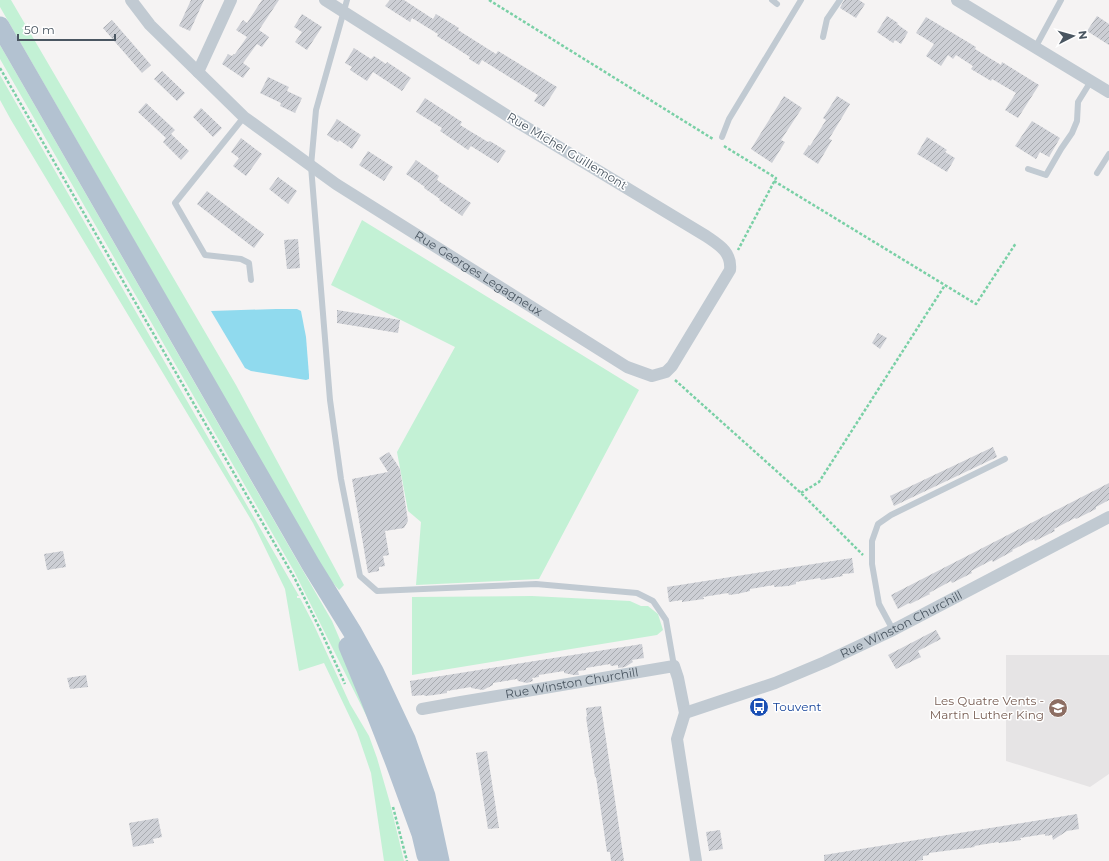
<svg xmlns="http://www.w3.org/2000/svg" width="1109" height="861" font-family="Montserrat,sans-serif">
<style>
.education{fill:#e6e4e5}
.green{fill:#c3f1d5}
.water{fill:#90daee}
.building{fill:url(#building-hatch)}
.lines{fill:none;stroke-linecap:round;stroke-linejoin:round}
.path{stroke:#7ad0a6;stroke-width:2.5;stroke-dasharray:3 2;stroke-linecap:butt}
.lane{stroke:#c1cad2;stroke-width:6}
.street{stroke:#c1cad2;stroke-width:12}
.primary{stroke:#b3c2d1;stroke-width:19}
.labels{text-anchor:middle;stroke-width:3;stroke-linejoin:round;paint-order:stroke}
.street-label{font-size:12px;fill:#4a5661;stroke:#fff}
.education-label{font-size:12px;fill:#785e54;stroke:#fff;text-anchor:end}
.transit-label{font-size:12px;fill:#164399;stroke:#fff;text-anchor:start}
</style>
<defs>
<pattern id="building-hatch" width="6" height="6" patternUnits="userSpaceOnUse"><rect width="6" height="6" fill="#cdcfd5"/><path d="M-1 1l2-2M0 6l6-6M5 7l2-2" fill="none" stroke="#a8abb0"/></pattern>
</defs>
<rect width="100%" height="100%" fill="#f5f3f3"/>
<path class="education" d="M 1006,655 L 1109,655 L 1109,774 L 1090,787 L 1006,761 Z"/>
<path class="green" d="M 0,0 L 11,0 L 236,385 L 344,585 L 339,590 L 327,576 L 0,7 Z
M 0,45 L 332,621 L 354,673 L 371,725 L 294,571 L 0,59 Z
M 0,75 L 299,596 L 297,596 L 297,598 L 300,598 L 313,623 L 350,704 L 369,736 L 377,758 L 390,803 L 404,861 L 384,861 L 371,773 L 357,732 L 324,663 L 299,671 L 285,589 L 253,523 L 11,120 L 0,100 Z
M 362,220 L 639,390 L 539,579 L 416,585 L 421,522 L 408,511 L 397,452 L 455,347 L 331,285 Z
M 532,596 L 630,601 L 641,606 L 648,606 L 658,614 L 663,630 L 657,635 L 412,675 L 412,597 Z"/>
<path class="water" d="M 276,309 L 297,309 L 301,311 L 306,337 L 309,375 L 309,379 L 306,380 L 251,371 L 245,368 L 211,311 Z"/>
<path class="building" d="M 191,0 L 204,0 L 190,31 L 179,26 Z
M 262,0 L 279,0 L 259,30 L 269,37 L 262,47 L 257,44 L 243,63 L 250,68 L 243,78 L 222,64 L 228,54 L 232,56 L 234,54 L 235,54 L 247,37 L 236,30 L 243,20 L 247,23 Z
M 390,0 L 404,0 L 433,19 L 436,14 L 459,28 L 458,30 L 496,54 L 498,51 L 557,87 L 544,107 L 534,101 L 538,95 L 482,60 L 479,65 L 469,59 L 470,57 L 437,36 L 438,34 L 412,18 L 410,22 L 385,6 Z
M 844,0 L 859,0 L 865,4 L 856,18 L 840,8 Z
M 302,14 L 322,27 L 307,50 L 295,42 L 302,32 L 294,27 Z
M 887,16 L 898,23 L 897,24 L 908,32 L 901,44 L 895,40 L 893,43 L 877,32 Z
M 1097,16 L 1109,24 L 1109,45 L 1087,31 Z
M 926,17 L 976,47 L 975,49 L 1001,65 L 1002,62 L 1039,85 L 1018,118 L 1005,110 L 1016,93 L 992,79 L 991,81 L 971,69 L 973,66 L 956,55 L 953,59 L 948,55 L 941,66 L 926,56 L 934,44 L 916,33 Z
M 112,20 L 151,65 L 142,73 L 103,28 Z
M 354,48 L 371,59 L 374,56 L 386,64 L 387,62 L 411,78 L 402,91 L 373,72 L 367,81 L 350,70 L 352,67 L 345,63 Z
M 162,71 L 185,93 L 177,101 L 154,79 Z
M 268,77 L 289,87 L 287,91 L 302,98 L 295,113 L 280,106 L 281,103 L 260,93 Z
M 784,96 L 802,108 L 781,140 L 785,142 L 772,163 L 751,149 Z
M 837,96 L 850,104 L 829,139 L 832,140 L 818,164 L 803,154 L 809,145 L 810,146 L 826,120 L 823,118 Z
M 425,98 L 462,122 L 460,125 L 488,142 L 490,141 L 506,151 L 498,163 L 471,146 L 468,150 L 440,131 L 442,128 L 416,112 Z
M 146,103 L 175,130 L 171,134 L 189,151 L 181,160 L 163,142 L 166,138 L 138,112 Z
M 201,108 L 222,128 L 213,137 L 193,117 Z
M 337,119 L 361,135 L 352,149 L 339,140 L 338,142 L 327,135 Z
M 1032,121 L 1060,138 L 1049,157 L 1040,152 L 1036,159 L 1015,146 Z
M 927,137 L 947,150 L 945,152 L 955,158 L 947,172 L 917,154 Z
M 241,138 L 262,154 L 246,176 L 233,166 L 239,158 L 231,152 Z
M 368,151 L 393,167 L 384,181 L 359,165 Z
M 416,160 L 439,176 L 437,180 L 471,203 L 462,216 L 439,200 L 440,199 L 424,188 L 425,187 L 406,174 Z
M 278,177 L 297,191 L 288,204 L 269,189 Z
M 207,191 L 264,234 L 254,248 L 197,204 Z
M 298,239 L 300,268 L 287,269 L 284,240 Z
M 337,310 L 400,320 L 398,333 L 337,323 Z
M 878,333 L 887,338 L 880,349 L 872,343 Z
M 993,447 L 997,457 L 894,506 L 890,496 Z
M 389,452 L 400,469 L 408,521 L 404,528 L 385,531 L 389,555 L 383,556 L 385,566 L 379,567 L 379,571 L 368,573 L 352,479 L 388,472 L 379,458 Z
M 1109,483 L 1109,500 L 1096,507 L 1096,509 L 1076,519 L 1075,518 L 1054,529 L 1055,531 L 1035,541 L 1034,539 L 1012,550 L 1013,551 L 1000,558 L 993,562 L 992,560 L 971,571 L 972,573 L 952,583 L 951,581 L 929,593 L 930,594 L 910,604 L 909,603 L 898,609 L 891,595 Z
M 63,551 L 66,567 L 47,570 L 44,554 Z
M 852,558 L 854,573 L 842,574 L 843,576 L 821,580 L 820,578 L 796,582 L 796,584 L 788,586 L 774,587 L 774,585 L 750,589 L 750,591 L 737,594 L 729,595 L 728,593 L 703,597 L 704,599 L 682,602 L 682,600 L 669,602 L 667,587 Z
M 936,630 L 941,639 L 918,651 L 921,657 L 896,669 L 888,655 Z
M 642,644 L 644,658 L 632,660 L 633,662 L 625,667 L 618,668 L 618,665 L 611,666 L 610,664 L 586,668 L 586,670 L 578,671 L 579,675 L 574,675 L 564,673 L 564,671 L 539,675 L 539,677 L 532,678 L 533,681 L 527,683 L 518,681 L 517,679 L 493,683 L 493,685 L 483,690 L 471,688 L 471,687 L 447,691 L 447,693 L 434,695 L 425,696 L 424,695 L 412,696 L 410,681 Z
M 86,675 L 88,687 L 70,689 L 67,678 Z
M 601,706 L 624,861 L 611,861 L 610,852 L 607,852 L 596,777 L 595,777 L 588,731 L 586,717 L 587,716 L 586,708 Z
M 487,751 L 499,828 L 488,829 L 476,753 Z
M 1077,814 L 1079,829 L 1067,831 L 1053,840 L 1052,835 L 1045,836 L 1045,834 L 1020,838 L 1021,840 L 999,843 L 998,842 L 974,846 L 975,847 L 929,853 L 929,855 L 923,856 L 923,860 L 916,861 L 824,861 L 824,855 Z
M 158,818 L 162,837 L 153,839 L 154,843 L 133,847 L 129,823 Z
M 720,830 L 723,849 L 709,851 L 706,832 Z"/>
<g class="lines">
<path class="path" d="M 489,0 L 713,139
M 0,68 L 295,579 L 321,631 L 345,684
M 724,146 L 776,178 L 738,250
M 774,181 L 976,304 L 1016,243
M 675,380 L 801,493 L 863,555
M 801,493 L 819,482 L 945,285
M 393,807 L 407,861"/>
<path class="lane" d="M 347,0 L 316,110 L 311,166 L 330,400 L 341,479 L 360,576 L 377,591 L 536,584 L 637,593 L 653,601 L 666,620 L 674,666
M 772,0 L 777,4
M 823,37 L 827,19 L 840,0
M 1035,48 L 1061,0
M 244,117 L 175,203 L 205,255 L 241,259 L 249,263 L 251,280
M 722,137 L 729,119 L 801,0
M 1028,169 L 1046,175 L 1061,149 L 1072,133 L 1077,121 L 1078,102 L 1091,81
M 1097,173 L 1109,154
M 893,630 L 879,604 L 872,564 L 872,541 L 878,524 L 891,515 L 1005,459"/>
<g class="street">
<path id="s1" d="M 131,0 L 150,25 L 244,117 L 336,184 L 627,367 L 652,376 L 666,372 L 672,366 L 730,270 C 732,252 719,245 706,236 L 514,120 L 325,0"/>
<path d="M 957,0 L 1109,92"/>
<path d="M 198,72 L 231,0"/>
<path id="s2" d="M 422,709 L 461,702 L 674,666 L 678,678 L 685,713 L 677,739 L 696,861"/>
<path id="s3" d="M 685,713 L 775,683 L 825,662 L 893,630 L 1109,517"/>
</g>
<path class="primary" d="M 0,26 L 311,565 L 353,633 L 374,671 L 406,739 L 426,796 L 440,861
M 348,646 L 370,699 L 395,763 L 421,834 L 426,855"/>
</g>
<defs>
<g id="bus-disc" transform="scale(1)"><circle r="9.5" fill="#1a4fb4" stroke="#fff"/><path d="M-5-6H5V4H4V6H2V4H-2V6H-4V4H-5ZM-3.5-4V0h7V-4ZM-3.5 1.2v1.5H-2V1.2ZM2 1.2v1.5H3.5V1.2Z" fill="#fff"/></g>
<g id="school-disc" transform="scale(1)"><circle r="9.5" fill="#8d6e63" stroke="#fff"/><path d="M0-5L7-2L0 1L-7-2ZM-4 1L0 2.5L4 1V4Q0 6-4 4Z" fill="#fff"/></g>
</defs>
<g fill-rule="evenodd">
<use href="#bus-disc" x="759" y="707"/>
<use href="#school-disc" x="1058" y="708"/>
</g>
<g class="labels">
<g class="street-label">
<text transform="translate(567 151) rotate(31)" y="4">Rue Michel Guillemont</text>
<text dy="4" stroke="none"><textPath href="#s1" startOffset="445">Rue Georges Legagneux</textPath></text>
<text dy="4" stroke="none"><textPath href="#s3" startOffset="234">Rue Winston Churchill</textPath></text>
<text dy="4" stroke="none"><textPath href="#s2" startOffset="152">Rue Winston Churchill</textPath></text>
</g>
<g class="education-label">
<text x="1044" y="705">Les Quatre Vents -<tspan x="1044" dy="14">Martin Luther King</tspan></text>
</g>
<g class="transit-label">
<text x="773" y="711">Touvent</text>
</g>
</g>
<g transform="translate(1073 36) rotate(84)" stroke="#ffffff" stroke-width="3" paint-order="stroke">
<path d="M0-3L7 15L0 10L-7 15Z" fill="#4a5661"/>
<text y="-6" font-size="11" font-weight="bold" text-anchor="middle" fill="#4a5661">N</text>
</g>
<path d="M18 34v6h97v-6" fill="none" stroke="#4a5661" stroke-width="2"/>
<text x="24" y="34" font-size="12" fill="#4a5661" stroke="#ffffff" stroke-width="3" paint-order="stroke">50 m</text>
</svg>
